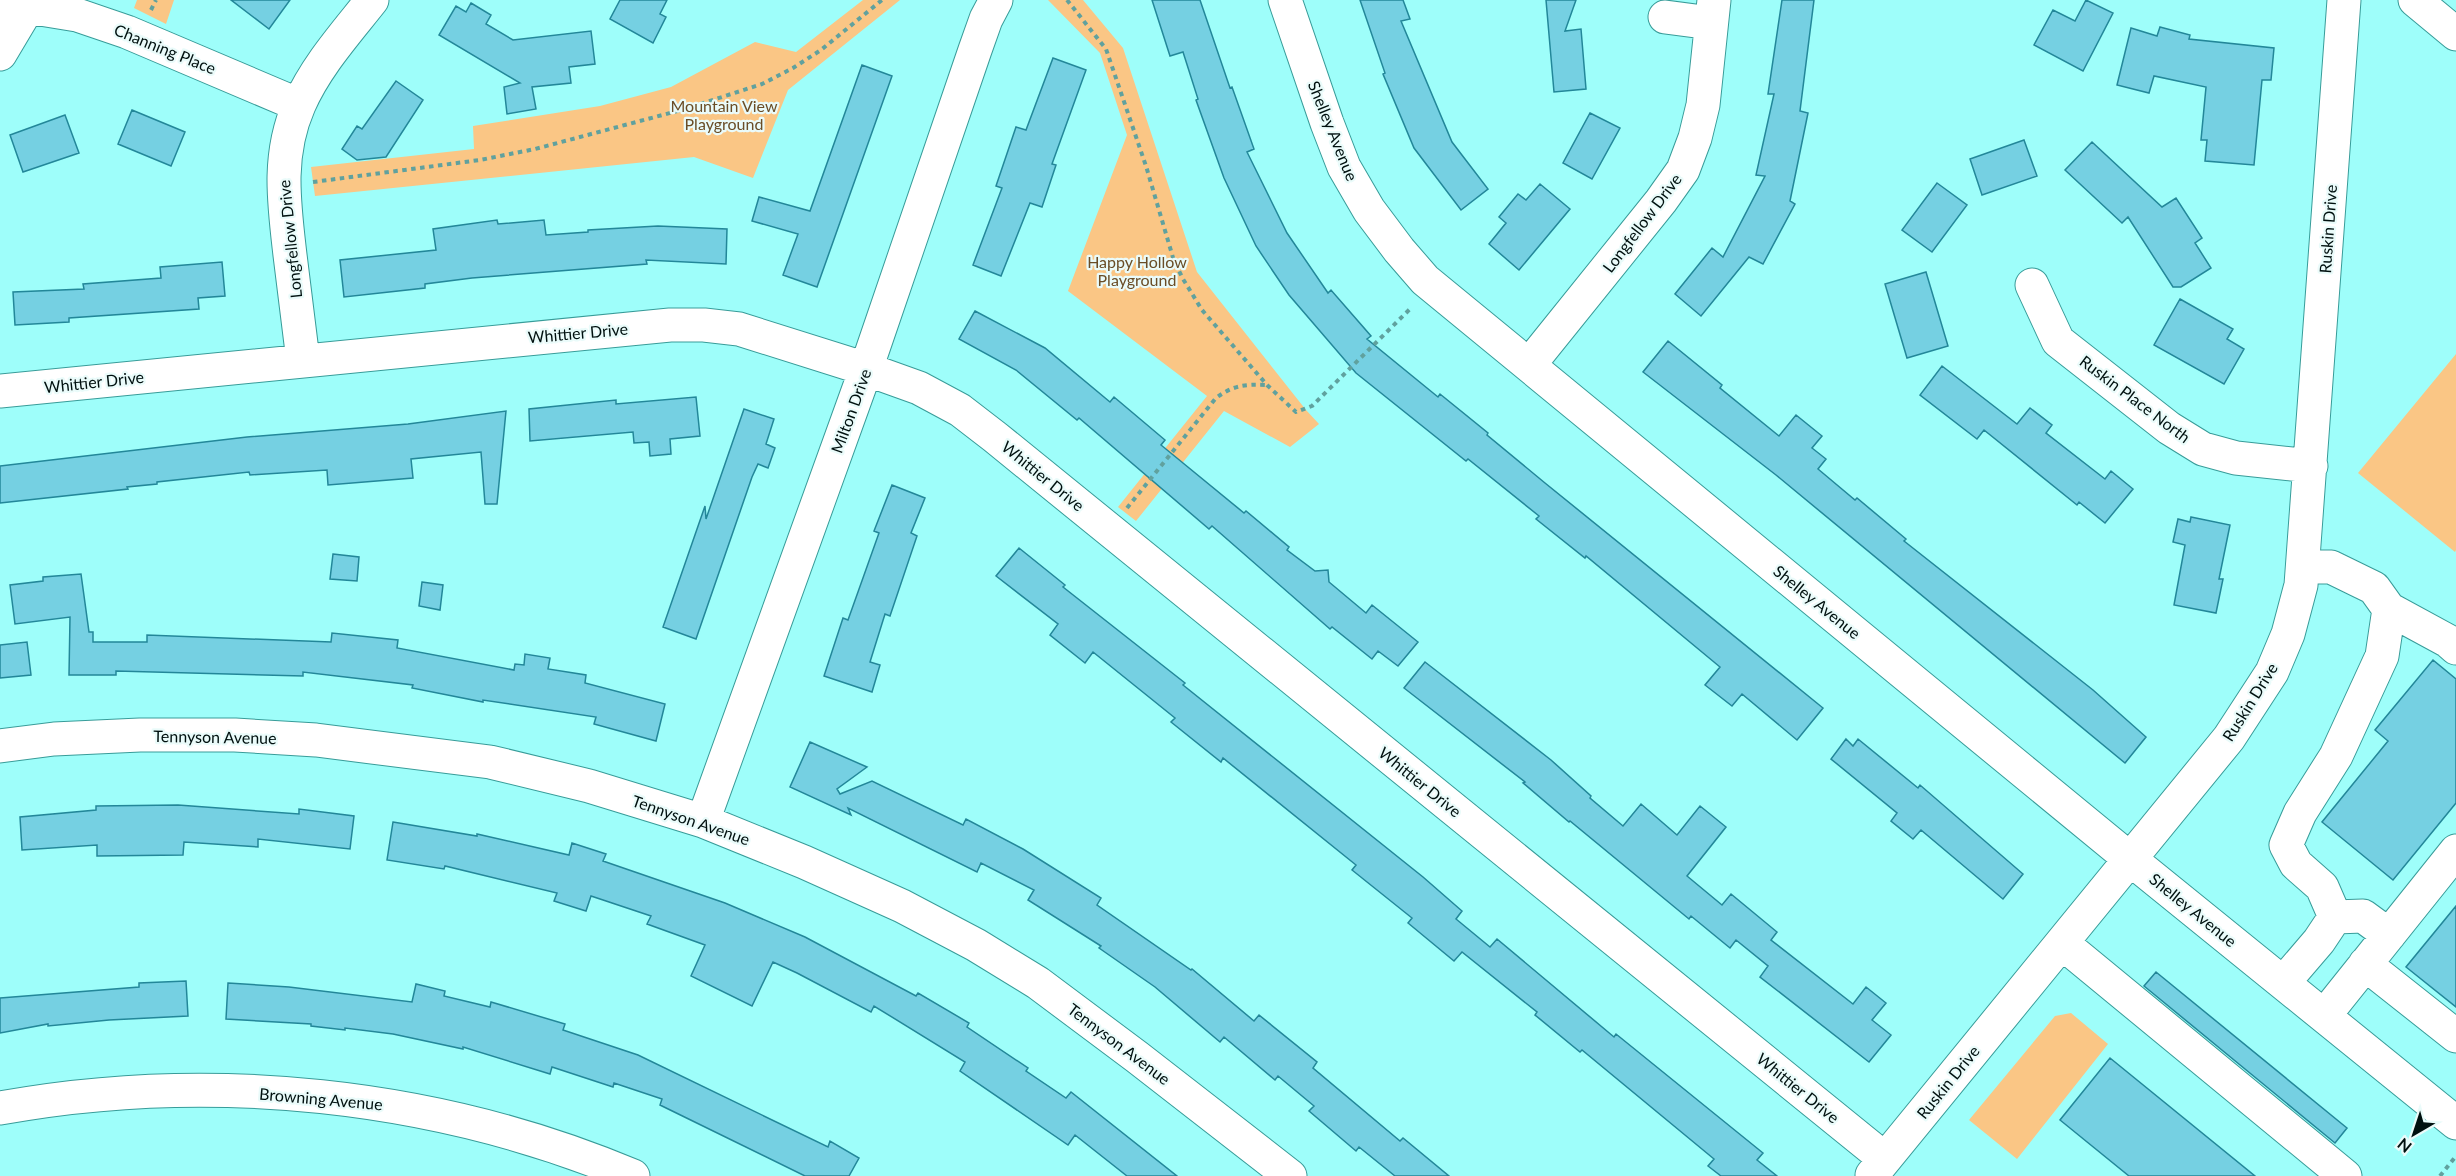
<svg xmlns="http://www.w3.org/2000/svg" width="2456" height="1176" font-family="Lato,sans-serif">
<style>
.green{fill:#fac685}
.building{fill:#75d0e2;stroke:#238799;stroke-width:1.5}
.lines{fill:none;stroke-linecap:round;stroke-linejoin:round}
.minor-casing{stroke:#389c99;stroke-width:35}
.path{stroke:#60a19e;stroke-width:4;stroke-dasharray:4.5 4.5;stroke-linecap:butt}
.minor{stroke:#fff;stroke-width:33}
.labels{text-anchor:middle;stroke-width:4.5;stroke-linejoin:round;paint-order:stroke}
.street-label{font-size:16px;fill:#00100f;stroke:#eafbfa}
.park-label{font-size:16px;fill:#6a4d26;stroke:#eafbfa}
</style>
<rect width="100%" height="100%" fill="#9efefa"/>
<path class="green" d="M 137,0 L 174,0 L 166,24 L 134,8 Z
M 863,0 L 900,0 L 788,90 L 753,178 L 694,157 L 315,196 L 311,167 L 474,149 L 473,126 L 600,106 L 671,87 L 755,42 L 796,52 Z
M 1048,0 L 1083,0 L 1123,48 L 1197,272 L 1306,410 L 1319,424 L 1290,447 L 1224,411 L 1136,521 L 1118,507 L 1207,396 L 1068,291 L 1127,135 L 1100,53 Z
M 2456,354 L 2456,550 L 2455,552 L 2358,473 Z
M 2071,1013 L 2108,1044 L 2017,1159 L 1969,1120 L 2055,1016 Z"/>
<path class="building" d="M 231,0 L 290,0 L 269,29 Z
M 620,0 L 667,0 L 660,14 L 666,17 L 653,43 L 610,19 Z
M 1152,0 L 1200,0 L 1230,88 L 1232,87 L 1254,149 L 1247,152 L 1287,233 L 1328,293 L 1331,290 L 1371,336 L 1367,339 L 1438,397 L 1440,394 L 1488,433 L 1487,435 L 1545,483 L 1823,708 L 1797,740 L 1742,694 L 1732,706 L 1705,685 L 1720,667 L 1586,556 L 1585,558 L 1536,519 L 1539,516 L 1468,459 L 1466,461 L 1356,373 L 1289,295 L 1256,246 L 1224,178 L 1196,100 L 1198,99 L 1183,52 L 1170,56 Z
M 1360,0 L 1403,0 L 1410,19 L 1401,21 L 1452,142 L 1488,189 L 1461,210 L 1414,148 L 1383,74 L 1385,73 Z
M 1546,0 L 1576,0 L 1565,31 L 1581,29 L 1586,89 L 1554,92 Z
M 1782,0 L 1814,0 L 1800,111 L 1808,113 L 1790,201 L 1795,204 L 1763,264 L 1749,257 L 1701,316 L 1675,294 L 1712,248 L 1723,257 L 1765,176 L 1756,175 L 1774,94 L 1768,94 Z
M 2086,0 L 2113,13 L 2083,71 L 2034,45 L 2053,10 L 2075,21 Z
M 471,3 L 491,15 L 486,24 L 513,40 L 591,31 L 595,64 L 569,67 L 571,83 L 532,87 L 536,109 L 507,114 L 504,87 L 520,83 L 439,35 L 456,6 L 466,12 Z
M 2160,27 L 2190,35 L 2189,39 L 2274,48 L 2271,80 L 2262,80 L 2254,165 L 2205,161 L 2207,140 L 2201,140 L 2206,87 L 2154,76 L 2149,93 L 2117,85 L 2131,28 L 2157,36 Z
M 1053,58 L 1086,70 L 1052,164 L 1056,165 L 1042,207 L 1030,203 L 1001,276 L 973,265 L 1002,188 L 996,186 L 1016,127 L 1026,130 Z
M 862,65 L 892,76 L 817,287 L 783,275 L 798,234 L 752,221 L 759,197 L 810,211 Z
M 396,81 L 423,100 L 386,157 L 357,160 L 342,149 L 357,126 L 362,129 Z
M 132,110 L 185,132 L 171,166 L 118,144 Z
M 1590,113 L 1620,128 L 1592,179 L 1563,163 Z
M 65,115 L 79,153 L 23,172 L 10,135 Z
M 2024,140 L 2037,176 L 1982,195 L 1970,159 Z
M 2092,142 L 2162,207 L 2176,198 L 2202,238 L 2195,243 L 2211,268 L 2181,287 L 2173,287 L 2128,217 L 2122,223 L 2065,170 Z
M 1937,183 L 1967,205 L 1932,252 L 1902,230 Z
M 1540,184 L 1570,209 L 1519,270 L 1489,244 L 1506,223 L 1499,217 L 1518,194 L 1526,200 Z
M 497,220 L 498,224 L 544,220 L 546,235 L 588,232 L 588,230 L 658,226 L 727,229 L 726,264 L 646,260 L 647,264 L 472,278 L 425,284 L 425,288 L 344,297 L 340,260 L 436,250 L 433,229 Z
M 222,262 L 225,296 L 198,298 L 199,309 L 69,318 L 69,322 L 15,325 L 13,292 L 84,289 L 83,284 L 161,278 L 160,267 Z
M 1926,272 L 1948,346 L 1907,358 L 1885,284 Z
M 2180,299 L 2233,329 L 2227,339 L 2244,349 L 2224,384 L 2154,345 Z
M 975,311 L 1045,348 L 1110,402 L 1114,397 L 1165,440 L 1161,445 L 1244,513 L 1246,511 L 1289,547 L 1287,550 L 1315,571 L 1328,570 L 1329,582 L 1366,613 L 1372,605 L 1418,642 L 1398,666 L 1378,651 L 1372,659 L 1332,627 L 1330,629 L 1212,526 L 1209,529 L 1079,418 L 1077,420 L 1016,370 L 959,339 Z
M 1668,341 L 1722,385 L 1720,388 L 1779,436 L 1796,415 L 1822,436 L 1812,448 L 1826,459 L 1818,469 L 1855,500 L 1857,498 L 1906,539 L 1904,541 L 2093,690 L 2146,737 L 2125,763 L 1776,475 L 1643,372 Z
M 1942,366 L 2017,424 L 2030,408 L 2052,425 L 2046,433 L 2105,479 L 2111,471 L 2133,489 L 2105,523 L 2079,502 L 2077,505 L 1984,430 L 1977,439 L 1920,395 Z
M 696,397 L 700,436 L 670,439 L 671,454 L 650,456 L 649,442 L 634,443 L 633,432 L 530,441 L 529,409 L 616,400 L 616,404 Z
M 744,409 L 774,419 L 766,444 L 775,448 L 768,468 L 758,464 L 752,477 L 696,639 L 663,627 L 705,506 L 706,519 Z
M 506,411 L 497,504 L 485,504 L 481,452 L 411,459 L 413,478 L 328,485 L 327,470 L 250,475 L 249,472 L 157,482 L 157,484 L 127,487 L 128,489 L 0,503 L 0,466 L 247,437 L 408,424 Z
M 892,485 L 925,498 L 911,533 L 917,536 L 890,616 L 885,614 L 870,662 L 880,665 L 872,692 L 824,676 L 843,618 L 848,620 L 879,533 L 874,531 Z
M 2191,517 L 2230,525 L 2219,579 L 2223,579 L 2216,613 L 2174,605 L 2185,545 L 2173,542 L 2178,519 L 2190,522 Z
M 1019,548 L 1065,585 L 1063,587 L 1185,683 L 1183,685 L 1423,877 L 1462,911 L 1456,919 L 1490,947 L 1497,939 L 1614,1037 L 1616,1034 L 1763,1153 L 1757,1160 L 1777,1176 L 1721,1176 L 1708,1166 L 1714,1159 L 1582,1050 L 1580,1052 L 1535,1015 L 1537,1012 L 1462,952 L 1454,961 L 1408,923 L 1412,918 L 1352,870 L 1356,865 L 1223,758 L 1221,762 L 1171,722 L 1175,718 L 1093,652 L 1085,663 L 1050,635 L 1058,624 L 996,576 Z
M 333,554 L 359,557 L 357,581 L 330,579 Z
M 81,574 L 89,632 L 93,632 L 93,642 L 147,642 L 147,635 L 331,642 L 332,633 L 398,640 L 397,648 L 514,670 L 515,664 L 524,665 L 525,654 L 550,658 L 548,669 L 586,675 L 585,683 L 665,704 L 656,741 L 594,724 L 596,717 L 483,700 L 483,702 L 412,688 L 413,685 L 303,672 L 303,676 L 116,671 L 116,675 L 69,675 L 70,617 L 15,624 L 10,585 L 43,581 L 43,577 Z
M 422,582 L 443,585 L 440,610 L 419,606 Z
M 27,642 L 31,675 L 0,678 L 0,645 Z
M 2433,660 L 2456,679 L 2456,803 L 2393,880 L 2322,822 L 2388,741 L 2375,730 Z
M 1425,662 L 1551,760 L 1591,796 L 1590,798 L 1623,826 L 1641,804 L 1677,835 L 1700,806 L 1726,827 L 1687,876 L 1722,905 L 1731,894 L 1777,932 L 1771,940 L 1853,1004 L 1866,987 L 1886,1003 L 1872,1020 L 1891,1035 L 1869,1062 L 1760,977 L 1768,966 L 1736,940 L 1730,948 L 1691,916 L 1689,919 L 1570,821 L 1569,822 L 1523,783 L 1525,782 L 1404,688 Z
M 1846,739 L 1853,746 L 1858,739 L 1918,788 L 1920,785 L 2023,874 L 2003,899 L 1921,830 L 1913,839 L 1891,821 L 1897,813 L 1831,759 Z
M 810,742 L 867,767 L 837,789 L 840,794 L 872,781 L 963,825 L 966,819 L 1023,849 L 1101,898 L 1097,905 L 1191,970 L 1192,969 L 1254,1021 L 1259,1015 L 1317,1062 L 1313,1068 L 1400,1141 L 1403,1138 L 1449,1176 L 1395,1176 L 1359,1147 L 1356,1151 L 1309,1111 L 1314,1106 L 1278,1076 L 1275,1080 L 1224,1037 L 1220,1042 L 1155,987 L 1099,948 L 1101,946 L 1028,900 L 1034,890 L 981,863 L 977,872 L 848,808 L 851,815 L 790,787 Z
M 178,805 L 299,814 L 299,809 L 354,816 L 350,849 L 258,839 L 258,847 L 184,842 L 183,855 L 97,856 L 97,845 L 22,850 L 20,817 L 96,810 L 96,806 Z
M 393,822 L 477,836 L 477,834 L 569,855 L 572,843 L 606,854 L 603,861 L 725,903 L 805,937 L 916,996 L 918,993 L 969,1023 L 967,1027 L 1028,1068 L 1026,1071 L 1066,1098 L 1071,1092 L 1177,1176 L 1127,1176 L 1075,1135 L 1068,1145 L 960,1071 L 965,1062 L 874,1006 L 871,1012 L 797,973 L 773,962 L 752,1006 L 691,976 L 705,945 L 647,924 L 651,916 L 591,896 L 586,911 L 554,901 L 557,893 L 445,866 L 444,869 L 387,860 Z
M 2456,906 L 2456,1007 L 2406,967 Z
M 2156,972 L 2347,1128 L 2335,1143 L 2144,986 Z
M 186,981 L 188,1016 L 109,1020 L 48,1026 L 48,1024 L 0,1033 L 0,998 L 139,987 L 139,983 Z
M 228,983 L 289,987 L 412,1002 L 416,984 L 445,991 L 444,996 L 490,1007 L 491,1002 L 565,1024 L 563,1030 L 638,1055 L 828,1147 L 830,1141 L 859,1158 L 849,1176 L 805,1176 L 660,1105 L 662,1099 L 614,1083 L 613,1087 L 552,1067 L 550,1074 L 463,1047 L 463,1049 L 393,1034 L 345,1028 L 345,1030 L 311,1026 L 311,1024 L 226,1019 Z
M 2110,1058 L 2255,1176 L 2129,1176 L 2060,1120 Z"/>
<g class="lines">
<g class="minor-casing">
<path id="minor" d="M 1285,0 L 1327,123 L 1344,167 L 1369,210 L 1399,250 L 1425,280 L 2130,859 L 2456,1123
M 2415,0 L 2456,34
M 0,13 L 28,7 L 77,15 L 127,32 L 299,105
M 1665,17 L 1711,23
M 0,54 L 28,7
M 2032,285 L 2058,341 L 2169,428 L 2203,449 L 2236,458 L 2311,466
M 303,360 C 299,325 294,290 290,255 C 284,203 277,155 299,105 C 316,66 346,33 372,0
M 1529,365 L 1661,201 L 1683,170 L 1695,138 L 1703,105 L 1714,0
M 0,391 L 670,325 L 704,325 L 739,329 L 866,369 L 919,388 L 960,410 L 995,437 L 1885,1159
M 2389,609 L 2448,641 L 2456,648
M 0,746 L 54,739 L 140,735 L 235,735 L 316,740 L 490,762 L 589,786 L 703,821 L 804,862 L 902,906 L 976,945 L 1038,983 L 1137,1057 L 1290,1176
M 703,821 L 866,369 L 975,50 L 986,19 L 996,0
M 2335,917 L 2363,916 L 2389,935
M 2062,943 L 2345,1176
M 2365,964 L 2456,1036
M 2283,983 L 2319,941 L 2335,917 L 2322,887 L 2296,864 L 2286,845 L 2300,813 L 2336,756 L 2382,656 L 2389,609 L 2374,588 L 2331,567 L 2303,566
M 2324,1016 L 2456,851
M 0,1108 C 210,1070 436,1093 633,1176
M 1872,1175 L 2229,738 L 2272,672 L 2288,634 L 2301,585 L 2344,0"/>
</g>
<path class="path" d="M 1067,0 L 1106,49 L 1146,166 L 1174,261 L 1183,279 L 1202,310 L 1267,385 L 1296,412 L 1312,406 L 1412,307
M 151,10 L 156,0
M 313,182 L 480,160 L 535,149 L 685,109 L 762,84 L 793,68 L 821,50 L 882,0
M 1127,508 L 1216,398 C 1233,385 1246,384 1267,385
M 2440,1176 L 2456,1156"/>
<use href="#minor" class="minor"/>
</g>
<g class="labels">
<g class="street-label">
<text transform="translate(165 49) rotate(22)" y="6">Channing Place</text>
<text transform="translate(1333 131) rotate(68)" y="6">Shelley Avenue</text>
<text transform="translate(1642 223) rotate(-53)" y="6">Longfellow Drive</text>
<text transform="translate(2328 229) rotate(-86)" y="6">Ruskin Drive</text>
<text transform="translate(290 239) rotate(-96)" y="6">Longfellow Drive</text>
<text transform="translate(578 333) rotate(-5)" y="6">Whittier Drive</text>
<text transform="translate(94 382) rotate(-6)" y="6">Whittier Drive</text>
<text transform="translate(2135 399) rotate(37)" y="6">Ruskin Place North</text>
<text transform="translate(851 411) rotate(-70)" y="6">Milton Drive</text>
<text transform="translate(1043 476) rotate(39)" y="6">Whittier Drive</text>
<text transform="translate(1817 602) rotate(39)" y="6">Shelley Avenue</text>
<text transform="translate(2250 702) rotate(-58)" y="6">Ruskin Drive</text>
<text transform="translate(215 737) rotate(1)" y="6">Tennyson Avenue</text>
<text transform="translate(1420 782) rotate(39)" y="6">Whittier Drive</text>
<text transform="translate(691 820) rotate(19)" y="6">Tennyson Avenue</text>
<text transform="translate(2193 910) rotate(39)" y="6">Shelley Avenue</text>
<text transform="translate(1119 1044) rotate(37)" y="6">Tennyson Avenue</text>
<text transform="translate(1948 1082) rotate(-51)" y="6">Ruskin Drive</text>
<text transform="translate(1798 1088) rotate(39)" y="6">Whittier Drive</text>
<text transform="translate(321 1099) rotate(5)" y="6">Browning Avenue</text>
</g>
<g class="park-label">
<text x="724" y="112">Mountain View<tspan x="724" dy="18">Playground</tspan></text>
<text x="1137" y="268">Happy Hollow<tspan x="1137" dy="18">Playground</tspan></text>
</g>
</g>
<g transform="translate(2414 1134) rotate(219)" stroke="#eafbfa" stroke-width="4.5" paint-order="stroke">
<path d="M0-4.5L10 22L0 15L-10 22Z" fill="#00100f"/>
<text y="-9" font-size="16" font-weight="bold" text-anchor="middle" fill="#00100f">N</text>
</g>
</svg>
